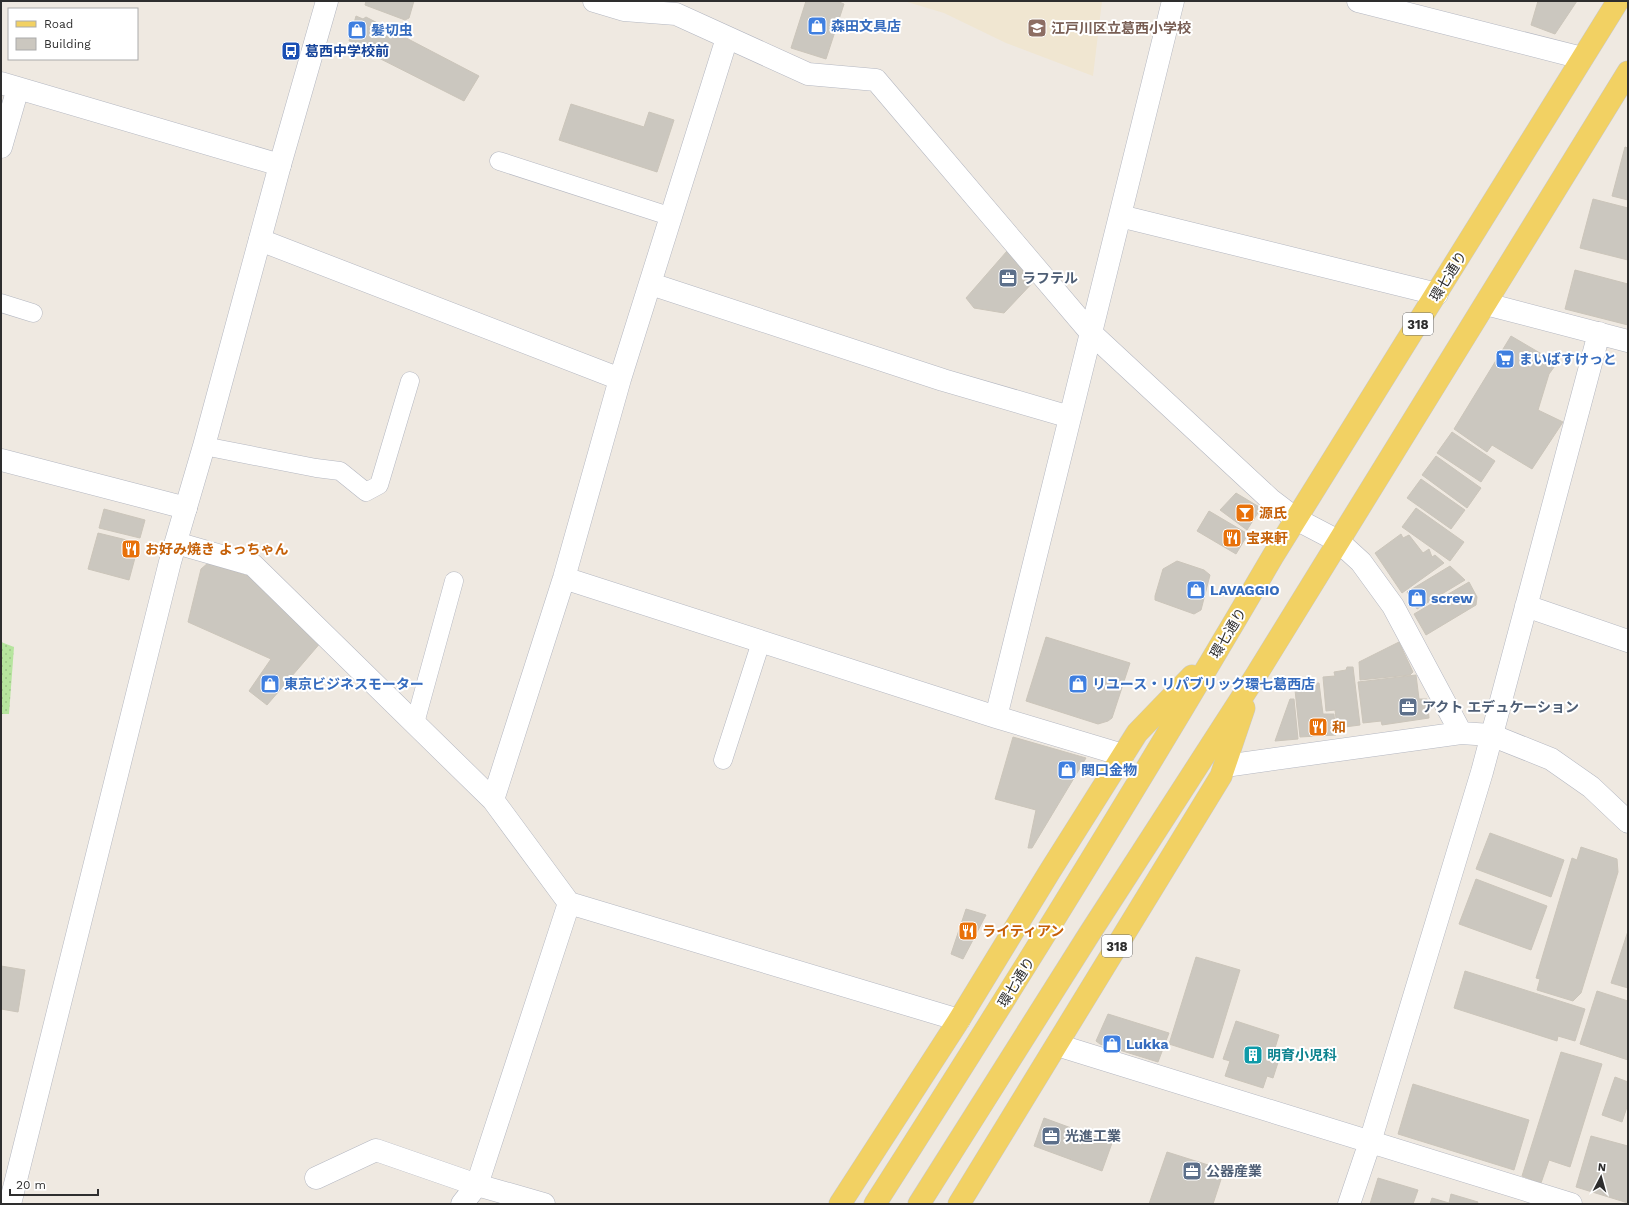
<svg xmlns="http://www.w3.org/2000/svg" width="1629" height="1205" font-family="'Work Sans','Noto Sans JP',sans-serif">
<style>
.education{fill:#f0e6d1}
.park{fill:url(#park-dots)}
.building{fill:#cbc7bf;stroke:#cbc5ba}
.lines{fill:none;stroke-linecap:round;stroke-linejoin:round}
.lane-casing{stroke:#b4b7c1;stroke-width:19}
.street-casing{stroke:#b4b7c1;stroke-width:23}
.secondary-casing{stroke:#b4b7c1;stroke-width:23}
.primary-casing{stroke:#c9c9c9;stroke-width:23}
.lane{stroke:#fff;stroke-width:18}
.street{stroke:#fff;stroke-width:22}
.secondary{stroke:#fff;stroke-width:22}
.primary{stroke:#f2d163;stroke-width:22}
.labels{text-anchor:middle;stroke-width:4;stroke-linejoin:round;paint-order:stroke}
.shield{fill:#fff;stroke:#6d6d6d;stroke-width:1}
.shield-label{font-size:13px;font-weight:bold;fill:#2e2e2e}
.shop-label{font-size:14px;font-weight:bold;fill:#366cbe;stroke:#fff;text-anchor:start}
.education-label{font-size:14px;font-weight:bold;fill:#785e54;stroke:#fff;text-anchor:start}
.transit-label{font-size:14px;font-weight:bold;fill:#164399;stroke:#fff;text-anchor:start}
.street-label{font-size:14px;fill:#2e2e2e;stroke:#fff}
.service-label{font-size:14px;font-weight:bold;fill:#4e5e75;stroke:#fff;text-anchor:start}
.food-label{font-size:14px;font-weight:bold;fill:#c56008;stroke:#fff;text-anchor:start}
.culture-label{font-size:14px;font-weight:bold;fill:#0d838f;stroke:#fff;text-anchor:start}
</style>
<defs>
<pattern id="park-dots" width="8" height="8" patternUnits="userSpaceOnUse"><rect width="8" height="8" fill="#b6e59e"/><path d="M2 2h.1M6 6h.1" fill="none" stroke="#9dc588" stroke-width="1.8" stroke-linecap="round"/></pattern>
</defs>
<rect width="100%" height="100%" fill="#efe9e1"/>
<path class="education" d="M 904,1 L 1102,1 L 1093,76 L 1006,43 L 944,13 Z"/>
<path class="park" d="M 1,642 L 14,647 L 9,714 L 1,714 Z"/>
<path class="building" d="M 366,1 L 414,1 L 409,18 L 405,20 L 365,5 Z
M 806,1 L 837,1 L 844,4 L 826,59 L 791,48 Z
M 1538,1 L 1577,1 L 1555,34 L 1531,25 Z
M 356,16 L 363,19 L 366,17 L 479,76 L 464,101 L 353,45 L 353,42 L 349,41 Z
M 571,104 L 644,127 L 649,112 L 674,120 L 657,172 L 559,140 Z
M 1625,147 L 1628,148 L 1628,200 L 1612,196 Z
M 1593,199 L 1628,208 L 1628,260 L 1580,248 Z
M 1007,251 L 1037,278 L 1004,313 L 974,308 L 966,298 Z
M 1575,270 L 1628,284 L 1628,325 L 1565,309 Z
M 1511,336 L 1557,363 L 1549,374 L 1538,410 L 1563,422 L 1532,469 L 1492,445 L 1487,452 L 1454,429 Z
M 1452,432 L 1495,461 L 1481,482 L 1437,453 Z
M 1436,456 L 1481,488 L 1467,508 L 1422,475 Z
M 1421,479 L 1465,510 L 1451,529 L 1407,498 Z
M 1236,493 L 1261,508 L 1247,530 L 1220,510 Z
M 1416,508 L 1464,542 L 1450,561 L 1402,527 Z
M 104,509 L 145,520 L 140,538 L 99,528 Z
M 1209,511 L 1248,534 L 1236,554 L 1197,531 Z
M 98,533 L 139,543 L 129,580 L 88,569 Z
M 1401,534 L 1403,538 L 1409,535 L 1423,553 L 1429,549 L 1432,557 L 1435,555 L 1444,563 L 1402,593 L 1375,553 Z
M 1177,561 L 1204,570 L 1210,575 L 1201,610 L 1194,614 L 1155,600 L 1155,596 L 1163,569 Z
M 208,563 L 251,577 L 322,641 L 267,705 L 249,691 L 271,659 L 188,622 L 201,569 Z
M 1450,566 L 1465,580 L 1417,609 L 1407,592 Z
M 1469,582 L 1477,597 L 1476,605 L 1426,635 L 1414,614 Z
M 1046,637 L 1130,663 L 1112,718 L 1108,721 L 1098,724 L 1026,701 Z
M 1399,642 L 1413,672 L 1410,675 L 1360,680 L 1359,662 Z
M 1347,667 L 1353,667 L 1360,725 L 1337,728 L 1335,710 L 1326,711 L 1323,677 L 1335,676 L 1334,672 L 1346,670 Z
M 1416,675 L 1419,699 L 1427,699 L 1429,718 L 1382,725 L 1381,721 L 1363,723 L 1358,682 Z
M 1319,683 L 1323,714 L 1334,714 L 1336,735 L 1300,737 L 1295,690 L 1304,688 L 1304,684 Z
M 1290,699 L 1294,699 L 1298,739 L 1275,741 Z
M 1013,737 L 1086,758 L 1032,848 L 1028,848 L 1036,810 L 995,799 Z
M 1490,833 L 1564,860 L 1551,897 L 1476,869 Z
M 1581,847 L 1617,859 L 1618,872 L 1581,993 L 1573,1001 L 1537,990 L 1540,979 L 1536,978 L 1572,858 L 1577,860 Z
M 1476,879 L 1547,906 L 1531,950 L 1459,924 Z
M 966,909 L 986,915 L 963,959 L 951,954 Z
M 1628,931 L 1628,988 L 1611,983 Z
M 1196,957 L 1240,970 L 1213,1058 L 1169,1044 Z
M 1,966 L 25,970 L 18,1012 L 1,1009 Z
M 1465,971 L 1585,1009 L 1575,1041 L 1558,1036 L 1557,1041 L 1454,1008 Z
M 1597,991 L 1628,1001 L 1628,1060 L 1580,1044 Z
M 1108,1014 L 1169,1033 L 1158,1062 L 1100,1044 L 1096,1041 Z
M 1236,1021 L 1279,1035 L 1275,1048 L 1282,1050 L 1273,1078 L 1267,1076 L 1263,1088 L 1225,1076 L 1230,1061 L 1223,1059 Z
M 1561,1052 L 1602,1064 L 1570,1167 L 1549,1160 L 1541,1183 L 1522,1176 Z
M 1615,1077 L 1628,1082 L 1628,1104 L 1622,1122 L 1602,1115 Z
M 1413,1084 L 1529,1120 L 1514,1170 L 1398,1134 Z
M 1044,1118 L 1112,1143 L 1102,1171 L 1034,1146 Z
M 1591,1136 L 1628,1146 L 1628,1203 L 1576,1187 Z
M 1167,1152 L 1224,1170 L 1213,1204 L 1149,1204 Z
M 1378,1178 L 1418,1190 L 1413,1204 L 1370,1204 Z
M 1451,1194 L 1478,1202 L 1477,1204 L 1430,1204 L 1432,1198 L 1449,1203 Z"/>
<g class="lines">
<g class="lane-casing">
<path id="lane" d="M 499,161 L 672,217
M 1,303 L 33,313
M 204,446 L 316,468 L 340,471 L 366,492 L 379,485 L 410,381
M 415,723 L 454,581
M 723,760 L 761,642"/>
</g>
<g class="street-casing">
<path id="street" d="M 594,1 L 624,10 L 676,14 L 808,74 L 876,80 L 1091,333 L 1271,500 L 1296,519 L 1338,541 L 1361,562 L 1393,606 L 1461,733 L 1491,735 L 1551,759 L 1591,787 L 1628,822
M 1358,1 L 1582,58
M 1,83 L 280,165
M 1,147 L 18,88
M 1120,216 L 1437,294
M 260,240 L 620,379
M 651,284 L 943,380 L 1070,417
M 1486,304 L 1628,341
M 1,460 L 186,508
M 176,543 L 253,565 L 493,800 L 569,903 L 959,1020
M 564,578 L 996,717 L 1123,755
M 1526,606 L 1628,641
M 996,717 L 1173,1
M 1225,766 L 1461,733
M 493,800 L 564,578 L 620,379 L 727,38
M 1057,1045 L 1571,1204
M 316,1178 L 376,1150 L 477,1185 L 544,1204
M 462,1204 L 477,1185 L 569,903
M 1349,1204 L 1370,1142 L 1482,772 L 1599,333"/>
</g>
<g class="secondary-casing">
<path id="secondary" d="M 10,1204 L 170,562 L 204,446 L 280,165 L 327,1"/>
</g>
<g class="primary-casing">
<path id="primary" d="M 840,1204 L 959,1020 L 1050,871 L 1137,733 L 1192,676
M 875,1204 C 1012,990 1145,775 1273,556 L 1618,1
M 919,1204 L 1088,936 L 1255,677 L 1628,72
M 959,1204 L 1221,776 L 1244,708"/>
</g>
<use href="#lane" class="lane"/>
<use href="#street" class="street"/>
<use href="#secondary" class="secondary"/>
<use href="#primary" class="primary"/>
</g>
<defs>
<g id="shop-square" transform="scale(1)"><rect x="-9" y="-9" width="18" height="18" rx="4" fill="#3f7fe0" stroke="#fff"/><path d="M-5-2.5h2.3a2.7 3.5 0 0 1 5.4 0H5L5.5 6h-11ZM-1.5-2.5h3a1.5 2.3 0 0 0-3 0Z" fill="#fff"/></g>
<g id="school-square" transform="scale(1)"><rect x="-9" y="-9" width="18" height="18" rx="4" fill="#8d6e63" stroke="#fff"/><path d="M0-5L7-2L0 1L-7-2ZM-4 1L0 2.5L4 1V4Q0 6-4 4Z" fill="#fff"/></g>
<g id="bus-square" transform="scale(1)"><rect x="-9" y="-9" width="18" height="18" rx="4" fill="#1a4fb4" stroke="#fff"/><path d="M-5-6H5V4H4V6H2V4H-2V6H-4V4H-5ZM-3.5-4V0h7V-4ZM-3.5 1.2v1.5H-2V1.2ZM2 1.2v1.5H3.5V1.2Z" fill="#fff"/></g>
<g id="office-square" transform="scale(1)"><rect x="-9" y="-9" width="18" height="18" rx="4" fill="#5c6f8a" stroke="#fff"/><path d="M-6-3h4V-5.5h4V-3h4V5H-6ZM-1-4.5V-3h2v-1.5ZM-6 0V1H6V0Z" fill="#fff"/></g>
<g id="supermarket-square" transform="scale(1)"><rect x="-9" y="-9" width="18" height="18" rx="4" fill="#3f7fe0" stroke="#fff"/><path d="M-6-5.5h2.5l.6 2H6L4.5 2H-2.5L-4.4-4H-6ZM-1.5 3.2a1.3 1.3 0 1 0 .1 0ZM3 3.2a1.3 1.3 0 1 0 .1 0Z" fill="#fff"/></g>
<g id="bar-square" transform="scale(1)"><rect x="-9" y="-9" width="18" height="18" rx="4" fill="#e8710a" stroke="#fff"/><path d="M-6-5H6L.8 .8V4.5H3.5V6h-7V4.5H-.8V.8Z" fill="#fff"/></g>
<g id="restaurant-square" transform="scale(1)"><rect x="-9" y="-9" width="18" height="18" rx="4" fill="#e8710a" stroke="#fff"/><path d="M-5-6h1v4h1v-4h1v4h1v-4h1v5L-1.5 .5V6h-2V.5L-5-1ZM5-6V6H3V1.5H1.5Q1.5-4 5-6Z" fill="#fff"/></g>
<g id="building-square" transform="scale(1)"><rect x="-9" y="-9" width="18" height="18" rx="4" fill="#0f9aa8" stroke="#fff"/><path d="M-4-6H4V6H1V3H-1V6H-4ZM-2.5-4.3h1.7v1.8h-1.7ZM.8-4.3h1.7v1.8H.8ZM-2.5-1h1.7V.8h-1.7ZM.8-1h1.7V.8H.8Z" fill="#fff"/></g>
</defs>
<g fill-rule="evenodd">
<use href="#shop-square" x="817" y="26"/>
<use href="#school-square" x="1037" y="28"/>
<use href="#shop-square" x="357" y="30"/>
<use href="#bus-square" x="291" y="51"/>
<use href="#office-square" x="1008" y="278"/>
<use href="#supermarket-square" x="1505" y="359"/>
<use href="#bar-square" x="1245" y="513"/>
<use href="#restaurant-square" x="1232" y="538"/>
<use href="#restaurant-square" x="131" y="549"/>
<use href="#shop-square" x="1196" y="590"/>
<use href="#shop-square" x="1417" y="598"/>
<use href="#shop-square" x="270" y="684"/>
<use href="#shop-square" x="1078" y="684"/>
<use href="#office-square" x="1408" y="707"/>
<use href="#restaurant-square" x="1318" y="727"/>
<use href="#shop-square" x="1067" y="770"/>
<use href="#restaurant-square" x="968" y="931"/>
<use href="#shop-square" x="1112" y="1044"/>
<use href="#building-square" x="1253" y="1055"/>
<use href="#office-square" x="1051" y="1136"/>
<use href="#office-square" x="1192" y="1171"/>
</g>
<g class="labels">
<g class="shield">
<rect x="1403" y="313" width="30" height="22" rx="3"/>
<rect x="1102" y="935" width="30" height="22" rx="3"/>
</g>
<g class="shield-label">
<text x="1418" y="329">318</text>
<text x="1117" y="951">318</text>
</g>
<g class="shop-label">
<text x="831" y="31">森田文具店</text>
<text x="371" y="35">髪切虫</text>
<text x="1519" y="364">まいばすけっと</text>
<text x="1210" y="595">LAVAGGIO</text>
<text x="1431" y="603">screw</text>
<text x="284" y="689">東京ビジネスモーター</text>
<text x="1092" y="689">リユース・リパブリック環七葛西店</text>
<text x="1081" y="775">関口金物</text>
<text x="1126" y="1049">Lukka</text>
</g>
<g class="education-label">
<text x="1051" y="33">江戸川区立葛西小学校</text>
</g>
<g class="transit-label">
<text x="305" y="56">葛西中学校前</text>
</g>
<g class="street-label">
<text transform="translate(1448 276) rotate(-58)" y="5">環七通り</text>
<text transform="translate(1228 633) rotate(-59)" y="5">環七通り</text>
<text transform="translate(1016 982) rotate(-58)" y="5">環七通り</text>
</g>
<g class="service-label">
<text x="1022" y="283">ラフテル</text>
<text x="1422" y="712">アクト エデュケーション</text>
<text x="1065" y="1141">光進工業</text>
<text x="1206" y="1176">公器産業</text>
</g>
<g class="food-label">
<text x="1259" y="518">源氏</text>
<text x="1246" y="543">宝来軒</text>
<text x="145" y="554">お好み焼き よっちゃん</text>
<text x="1332" y="732">和</text>
<text x="982" y="936">ライティアン</text>
</g>
<g class="culture-label">
<text x="1267" y="1060">明育小児科</text>
</g>
</g>
<rect width="1629" height="1205" fill="none" stroke="#2e2e2e" stroke-width="4"/>
<rect x="8" y="8" width="130" height="52" fill="#ffffff" stroke="#ababab"/>
<rect x="16" y="21" width="20" height="6" fill="#f2d163" stroke="#ababab"/>
<text x="44" y="28" font-size="12" fill="#2e2e2e">Road</text>
<rect x="16" y="38" width="20" height="12" fill="#cbc7bf" stroke="#ababab"/>
<text x="44" y="48" font-size="12" fill="#2e2e2e">Building</text>
<g transform="translate(1601 1177) rotate(6)" stroke="#ffffff" stroke-width="3" paint-order="stroke">
<path d="M0-3L7 15L0 10L-7 15Z" fill="#2e2e2e"/>
<text y="-6" font-size="11" font-weight="bold" text-anchor="middle" fill="#2e2e2e">N</text>
</g>
<path d="M10 1189v6h88v-6" fill="none" stroke="#2e2e2e" stroke-width="2"/>
<text x="16" y="1189" font-size="12" fill="#2e2e2e" stroke="#ffffff" stroke-width="3" paint-order="stroke">20 m</text>
</svg>
